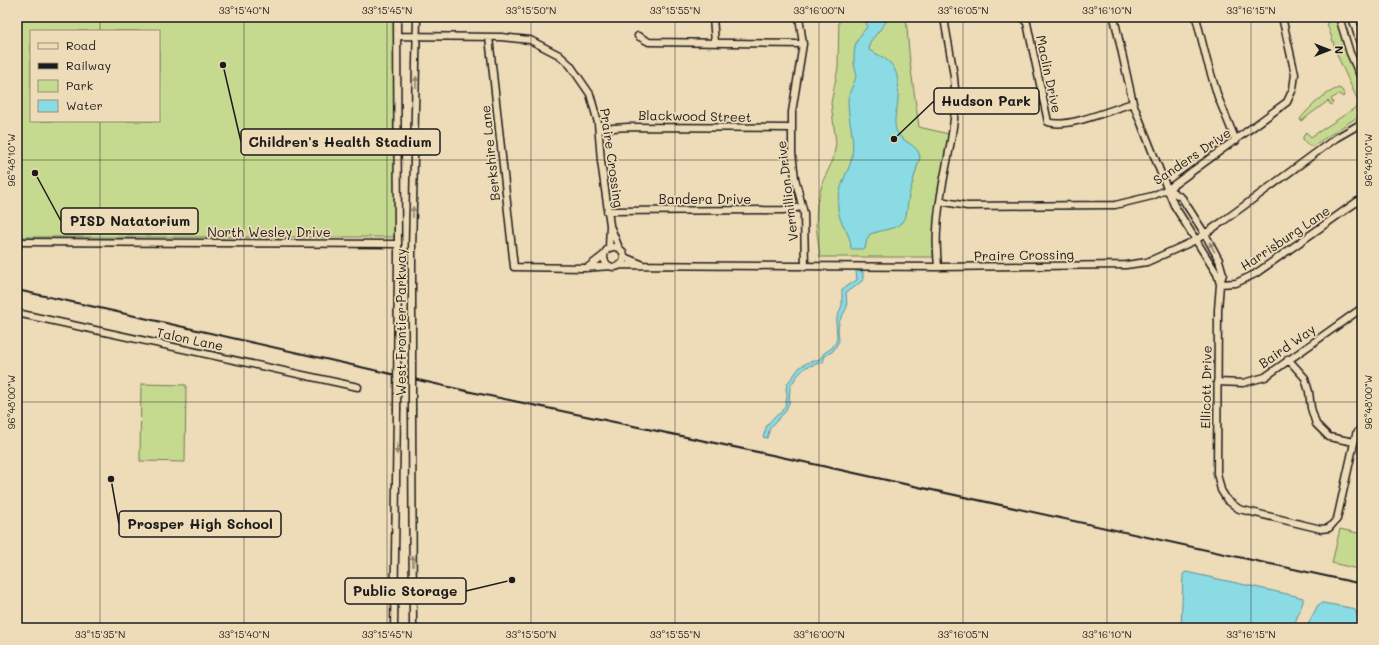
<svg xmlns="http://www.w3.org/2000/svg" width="1379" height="645" font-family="Mali,sans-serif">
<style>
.green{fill:#c6da8f;stroke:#717b56;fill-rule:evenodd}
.water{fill:#8adbe4;stroke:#5e8f94}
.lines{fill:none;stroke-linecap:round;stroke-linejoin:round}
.minor-casing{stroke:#1c1c1c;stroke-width:9}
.minor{stroke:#eedbb8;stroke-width:6}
.rail{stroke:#1c1c1c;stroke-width:2}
.minor-bridge-casing{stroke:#1c1c1c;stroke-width:9;stroke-linecap:butt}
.minor-bridge{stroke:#eedbb8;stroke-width:6}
.oneway{fill:#908572}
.ticks{fill:none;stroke:#1c1c1c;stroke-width:1;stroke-opacity:0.45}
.labels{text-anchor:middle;stroke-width:3.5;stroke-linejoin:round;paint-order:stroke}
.street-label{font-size:13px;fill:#1c1c1c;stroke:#eedbb8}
.leader{fill:none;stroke:#1c1c1c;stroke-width:1.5}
.callout-dot{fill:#1c1c1c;stroke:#eedbb8;stroke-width:1.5}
.callout{fill:#eedbb8;stroke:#1c1c1c;stroke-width:1.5}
.callout-label{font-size:14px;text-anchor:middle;font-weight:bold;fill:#1c1c1c}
.neatline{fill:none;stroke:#1c1c1c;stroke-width:1.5}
.ticks-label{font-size:10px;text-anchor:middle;fill:#1c1c1c}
</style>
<rect width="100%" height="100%" fill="#eedbb8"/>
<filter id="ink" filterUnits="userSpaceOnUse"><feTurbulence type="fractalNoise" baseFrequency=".025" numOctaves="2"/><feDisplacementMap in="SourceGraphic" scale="8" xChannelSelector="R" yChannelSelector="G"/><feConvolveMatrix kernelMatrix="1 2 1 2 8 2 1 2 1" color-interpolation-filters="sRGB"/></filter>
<g filter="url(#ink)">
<path class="green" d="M 17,17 L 397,17 L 396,237 L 17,237 ZM 31,31 L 159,31 L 159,121 L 31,121 Z
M 839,17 L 906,17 L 910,63 L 919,127 L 953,135 L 935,218 L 933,257 L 820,257 L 816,225 L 817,204 L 823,181 L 833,160 L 836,143 L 831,103 L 838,68 Z
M 1325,17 L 1336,17 L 1347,54 L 1362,86 L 1362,114 L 1313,146 L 1309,146 L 1303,139 L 1303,137 L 1306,132 L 1311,137 L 1358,106 L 1359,103 L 1338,57 Z
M 1339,88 L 1342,90 L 1344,94 L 1343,97 L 1339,94 L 1331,99 L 1333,103 L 1331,105 L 1328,101 L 1301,121 L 1300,119 C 1309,108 1325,92 1339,88 Z
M 141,384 L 186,385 L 185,462 L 140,461 Z
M 1340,529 L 1362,534 L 1362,570 L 1332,563 Z"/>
<path class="water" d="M 865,17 L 890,17 L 870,42 L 869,50 C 875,54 883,56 888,61 C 901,71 899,94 897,108 C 895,115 894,123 896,130 C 902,144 918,143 920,157 L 909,195 L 906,216 L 901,223 L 896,227 L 870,234 L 867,239 L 865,249 L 851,249 C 851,231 839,225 838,209 C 837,198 841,187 845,176 C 848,169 851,164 852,156 C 855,138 848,120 848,101 C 848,92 855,84 856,75 C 857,71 854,68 854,63 C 854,45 855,41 867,27 Z
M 856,271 L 863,272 L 863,280 L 856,286 L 846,292 L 847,307 L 839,322 L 838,330 L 839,341 L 833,351 L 825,356 L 823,362 L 806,367 L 797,376 L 790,387 L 789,403 L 785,412 L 770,428 L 767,438 L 763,437 L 767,425 L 775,416 L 781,413 L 785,406 L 787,397 L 787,393 L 786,390 L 787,384 L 800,367 L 807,363 L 820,359 L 824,353 L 832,348 L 836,342 L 837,337 L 836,321 L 842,305 L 842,289 L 857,280 Z
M 1186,572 L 1296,596 L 1303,598 L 1303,602 L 1293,628 L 1181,628 L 1183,576 L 1183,574 Z
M 1323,603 L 1351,608 L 1356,611 L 1359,628 L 1306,628 L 1318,605 Z"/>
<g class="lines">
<g class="minor-casing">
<path id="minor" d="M 397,17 L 398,247
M 713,17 L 715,43
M 799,17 L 803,44 L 792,112 L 792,153 L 795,178 L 804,213 L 805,267
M 1022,17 L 1027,23 L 1048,122 C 1068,129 1112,109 1133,103
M 1114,17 L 1133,103 L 1162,176 L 1174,205 L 1217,274 L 1220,284
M 1196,17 L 1207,61 L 1218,97 L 1236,141
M 1339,17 L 1350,53 L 1362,80
M 1352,17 L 1362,50
M 397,36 L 501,37 L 530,40 L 559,55 L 570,65 L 590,94 L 598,123 L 601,161 L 610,225 L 609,248
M 638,36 L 649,42 L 803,44
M 489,37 L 514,267 L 585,268 L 610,266
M 599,129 L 628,127 L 792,128
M 1168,189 L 1182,198 L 1205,234 L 1219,260 L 1223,274 L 1220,284 L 1218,310 L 1217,473 L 1221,490 L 1227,500 L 1239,509 L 1321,529 L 1329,528 L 1337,519 L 1356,434 L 1362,427
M 940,201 L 967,206 L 1115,205 L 1152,196 L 1168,189 L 1287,102 L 1293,89 L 1295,74 L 1282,17
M 607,211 L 783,210 L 802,207
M 611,228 L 619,248
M 20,242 L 398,244
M604 257a10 10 0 1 1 20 0a10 10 0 1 1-20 0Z
M 412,251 L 417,17
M 624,257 L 641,264
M 619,265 L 938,267 L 1126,265 L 1147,262 L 1196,240 L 1222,222 L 1336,138 L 1362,123
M 938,267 C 937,255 936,243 937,231 C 938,189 953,149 955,107 C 957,77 948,47 944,17
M 587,268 L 604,255
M 1220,284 L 1236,283 L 1255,274 L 1358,201 L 1362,204
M 17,313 L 358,387
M 1288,359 L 1305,378 L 1309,392 L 1311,408 L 1316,424 L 1329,437 L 1354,442
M 1217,382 L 1243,383 L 1265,377 L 1362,308
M 412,410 L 413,628
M 394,628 L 397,410"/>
</g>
<use href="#minor" class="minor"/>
<path class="rail" d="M 17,290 L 95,307 L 471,392 L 772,455 L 1362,584"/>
<g class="minor-bridge-casing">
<path id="minor-bridge" d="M 397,410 L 398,250
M 412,410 L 412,251"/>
</g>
<use href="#minor-bridge" class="minor-bridge"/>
</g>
<defs><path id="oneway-solid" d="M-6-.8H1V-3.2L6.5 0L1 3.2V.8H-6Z"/></defs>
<g class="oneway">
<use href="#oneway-solid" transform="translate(416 82) rotate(-89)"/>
<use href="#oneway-solid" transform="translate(413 212) rotate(-89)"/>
<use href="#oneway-solid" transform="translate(1212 247) rotate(-118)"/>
<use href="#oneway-solid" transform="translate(397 449) rotate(91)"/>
<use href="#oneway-solid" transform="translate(413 561) rotate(-90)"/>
</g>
</g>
<path class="ticks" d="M 100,17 L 100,31M 244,17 L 244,628M 387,17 L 387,628M 531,17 L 531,628M 675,17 L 675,628M 819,17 L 819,628M 963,17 L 963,628M 1107,17 L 1107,628M 1251,17 L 1251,628M 100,121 L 100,628M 17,160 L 1362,160M 17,402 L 1362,402"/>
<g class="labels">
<g class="street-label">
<text transform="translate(1049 74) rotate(78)" y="5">Maclin Drive</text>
<text transform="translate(695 116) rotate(1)" y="5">Blackwood Street</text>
<text transform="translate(490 153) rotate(-96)" y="5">Berkshire Lane</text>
<text transform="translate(1192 156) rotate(-34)" y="5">Sanders Drive</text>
<text transform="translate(612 158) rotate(82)" y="5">Praire Crossing</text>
<text transform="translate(787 191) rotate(-97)" y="5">Vermillion Drive</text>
<text x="705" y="204">Bandera Drive</text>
<text x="269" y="237">North Wesley Drive</text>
<text transform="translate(1285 238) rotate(-34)" y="5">Harrisburg Lane</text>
<text transform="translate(1024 255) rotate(-1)" y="5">Praire Crossing</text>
<text transform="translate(401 322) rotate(-90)" y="5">West Frontier Parkway</text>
<text transform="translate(190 339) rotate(12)" y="5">Talon Lane</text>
<text transform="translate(1287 346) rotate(-35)" y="5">Baird Way</text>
<text transform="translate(1206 387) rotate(-89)" y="5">Ellicott Drive</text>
</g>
</g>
<path class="leader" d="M894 139L934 101M223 65L241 142M35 173L61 221M111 479L119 524M512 580L466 591"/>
<g class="callout-dot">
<circle cx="894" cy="139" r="4"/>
<circle cx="223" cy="65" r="4"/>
<circle cx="35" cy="173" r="4"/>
<circle cx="111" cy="479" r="4"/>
<circle cx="512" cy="580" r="4"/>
</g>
<g class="callout">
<rect x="934" y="88" width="105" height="26" rx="4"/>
<rect x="241" y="129" width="199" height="26" rx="4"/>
<rect x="61" y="208" width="137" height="26" rx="4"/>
<rect x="119" y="511" width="162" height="26" rx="4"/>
<rect x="345" y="578" width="121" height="26" rx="4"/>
</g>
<g class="callout-label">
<text x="986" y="106">Hudson Park</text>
<text x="340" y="147">Children's Health Stadium</text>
<text x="130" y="226">PISD Natatorium</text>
<text x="200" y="529">Prosper High School</text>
<text x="405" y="596">Public Storage</text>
</g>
<rect width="1379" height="645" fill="none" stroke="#eedbb8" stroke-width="44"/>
<rect x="30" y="30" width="130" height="92" fill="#eedbb8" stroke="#9a8f7a"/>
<rect x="38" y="43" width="20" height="6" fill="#eedbb8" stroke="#9a8f7a"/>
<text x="66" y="50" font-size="12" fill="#1c1c1c">Road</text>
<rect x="38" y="63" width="20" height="6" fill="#1c1c1c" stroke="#9a8f7a"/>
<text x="66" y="70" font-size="12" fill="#1c1c1c">Railway</text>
<rect x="38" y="80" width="20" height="12" fill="#c6da8f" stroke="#9a8f7a"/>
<text x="66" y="90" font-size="12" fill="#1c1c1c">Park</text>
<rect x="38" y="100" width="20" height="12" fill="#8adbe4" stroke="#9a8f7a"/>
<text x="66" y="110" font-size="12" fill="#1c1c1c">Water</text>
<g transform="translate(1329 50) rotate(90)" stroke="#eedbb8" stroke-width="3" paint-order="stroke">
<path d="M0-3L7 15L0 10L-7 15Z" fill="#1c1c1c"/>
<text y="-6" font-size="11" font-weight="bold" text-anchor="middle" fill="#1c1c1c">N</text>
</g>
<rect x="22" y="22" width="1335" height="601" class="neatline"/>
<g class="ticks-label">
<text x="244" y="14">33°15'40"N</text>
<text x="387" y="14">33°15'45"N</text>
<text x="531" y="14">33°15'50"N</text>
<text x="675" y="14">33°15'55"N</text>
<text x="819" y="14">33°16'00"N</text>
<text x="963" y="14">33°16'05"N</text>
<text x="1107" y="14">33°16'10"N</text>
<text x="1251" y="14">33°16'15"N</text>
<text transform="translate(1368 160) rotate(-90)" y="4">96°48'10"W</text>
<text transform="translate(11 160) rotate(-90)" y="4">96°48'10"W</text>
<text transform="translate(1368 402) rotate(-90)" y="4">96°48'00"W</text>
<text transform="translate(11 402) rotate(-90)" y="4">96°48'00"W</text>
<text x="100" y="638">33°15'35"N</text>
<text x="244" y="638">33°15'40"N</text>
<text x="387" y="638">33°15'45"N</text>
<text x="531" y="638">33°15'50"N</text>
<text x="675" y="638">33°15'55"N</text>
<text x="819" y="638">33°16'00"N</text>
<text x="963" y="638">33°16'05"N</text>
<text x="1107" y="638">33°16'10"N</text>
<text x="1251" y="638">33°16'15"N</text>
</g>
</svg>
